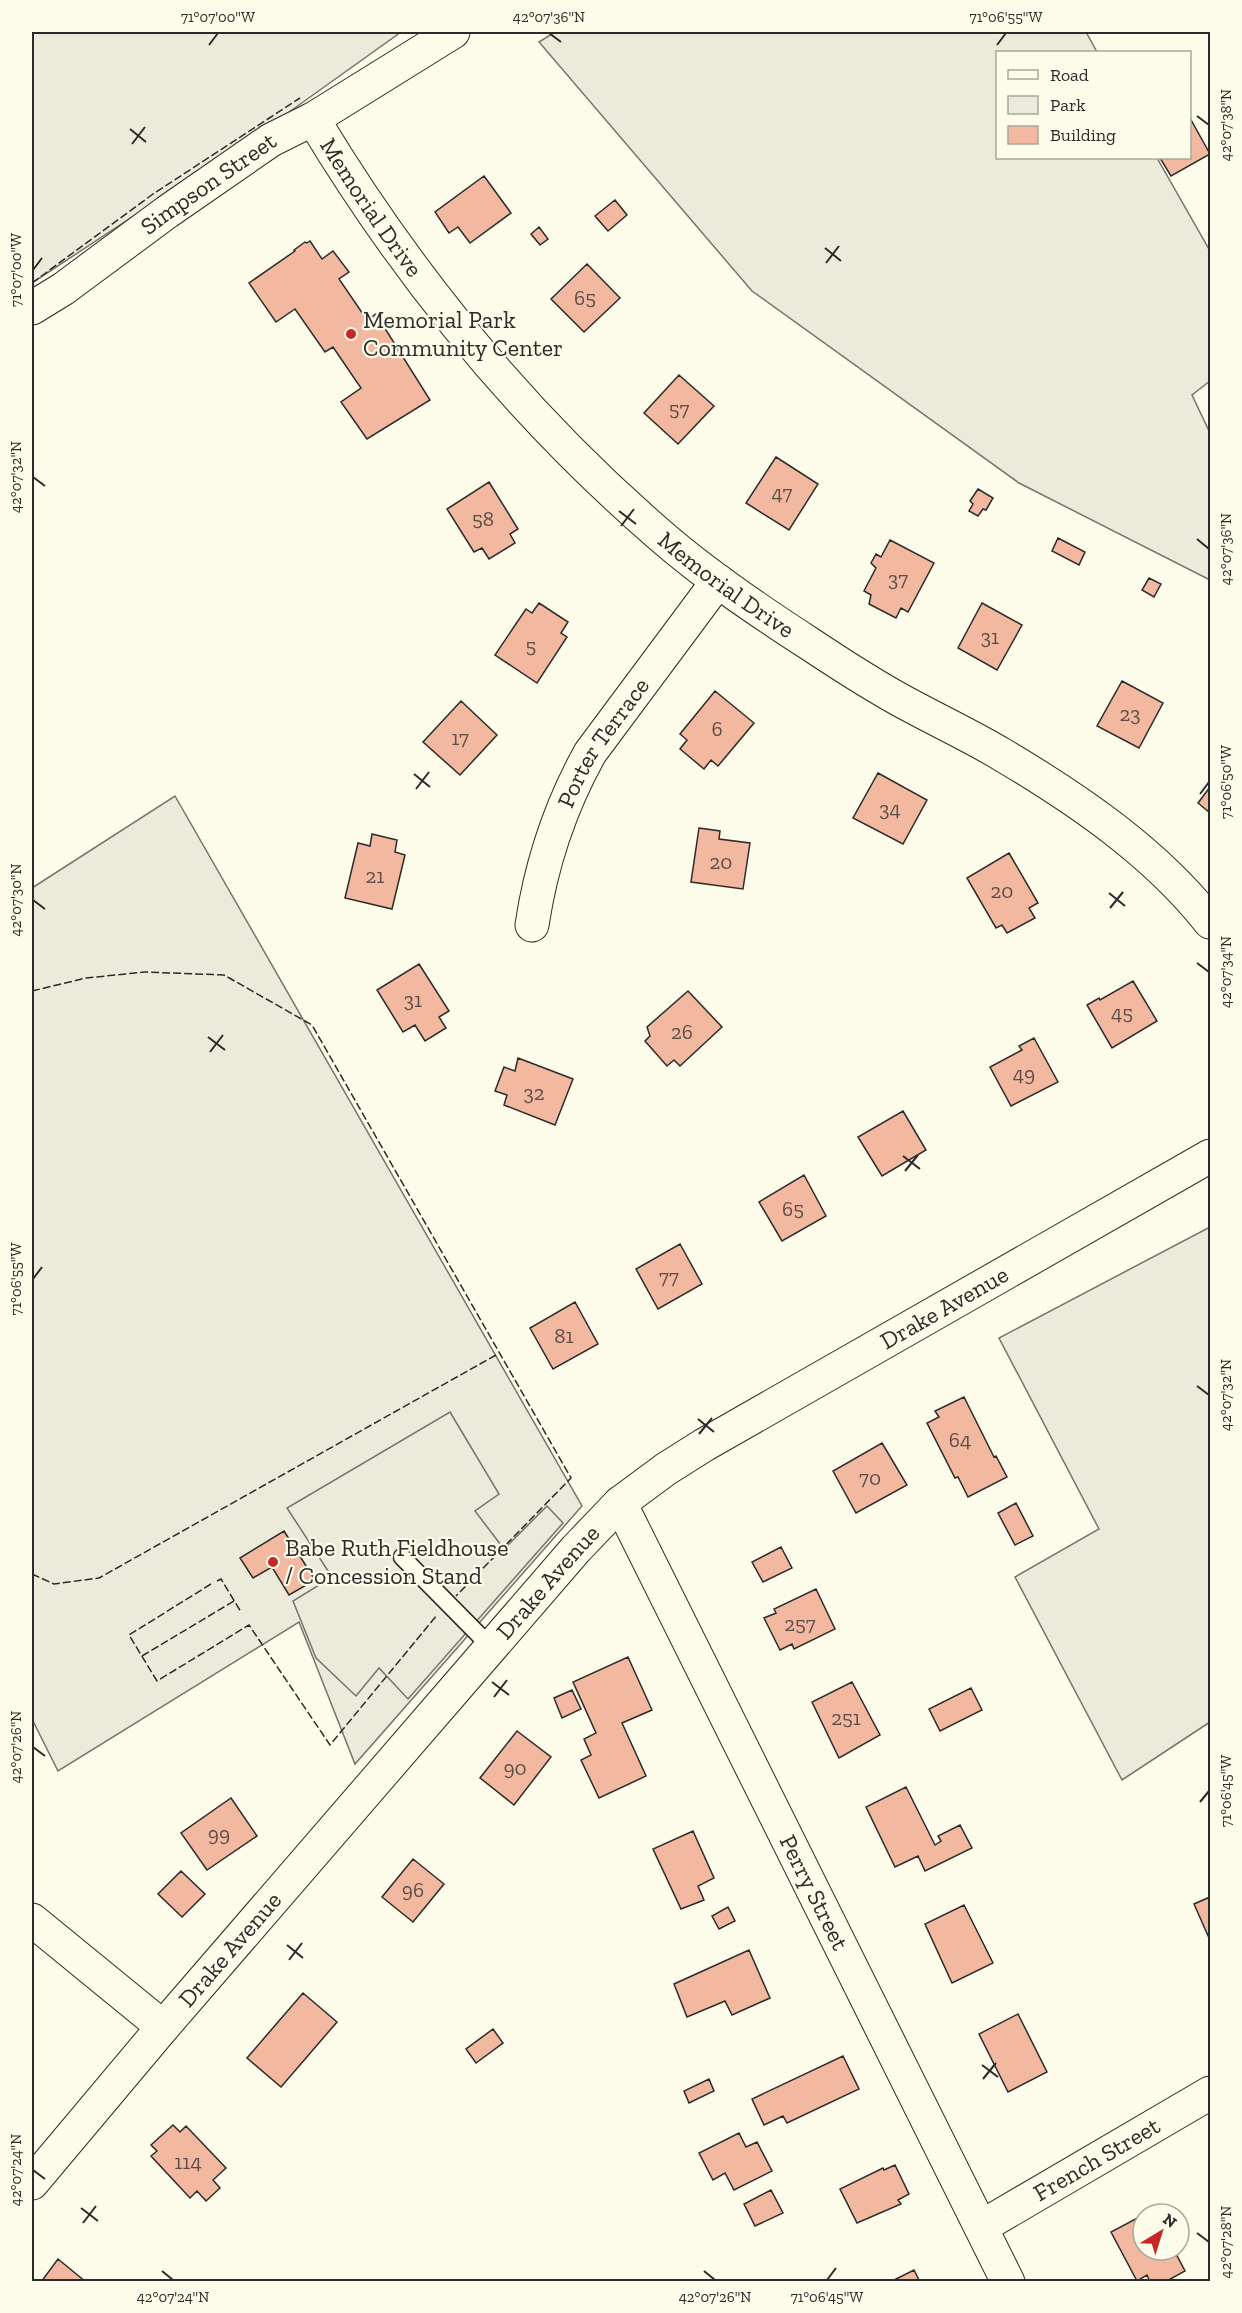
<svg xmlns="http://www.w3.org/2000/svg" width="1242" height="2313" font-family="'Zilla Slab',serif">
<style>
.green{fill:#ecebdb;stroke:#74746e;stroke-width:1.5}
.parking{fill:#eceadb;stroke:#74746e;stroke-width:1.5}
.building{fill:#f2b8a0;stroke:#2b2b2b;stroke-width:1.5}
.lines{fill:none;stroke-linecap:round;stroke-linejoin:round}
.lane-casing{stroke:#2b2b2b;stroke-width:19}
.street-casing{stroke:#2b2b2b;stroke-width:35}
.lane{stroke:#fdfbea;stroke-width:16}
.street{stroke:#fdfbea;stroke-width:33}
.fence{stroke:#2b2b2b;stroke-width:1.5;stroke-dasharray:8 3;stroke-linecap:butt}
.ticks{fill:none;stroke:#2b2b2b;stroke-width:2}
.poi-dot{fill:#c62828;stroke:#fdfbea;stroke-width:2}
.labels{text-anchor:middle;stroke-width:4.5;stroke-linejoin:round;paint-order:stroke}
.number-label{font-size:21px;fill:#5d4e48}
.street-label{font-size:24px;fill:#2b2b2b;stroke:#fdfbea}
.poi-label{font-size:24px;fill:#2b2b2b;stroke:#fdfbea;text-anchor:start}
.neatline{fill:none;stroke:#2b2b2b;stroke-width:2}
.ticks-label{font-size:15px;text-anchor:middle;fill:#2b2b2b}
</style>
<rect width="100%" height="100%" fill="#fdfbea"/>
<path class="green" d="M 32,32 L 401,32 L 264,130 L 32,283 Z
M 555,32 L 1086,32 L 1097,52 L 998,52 L 998,158 L 1157,158 L 1210,251 L 1210,381 L 1192,395 L 1210,433 L 1210,580 L 1019,483 L 752,291 L 539,42 Z
M 175,796 L 582,1506 L 355,1764 L 299,1622 L 58,1771 L 32,1719 L 32,888 Z
M 1210,1227 L 1210,1722 L 1122,1780 L 1015,1577 L 1099,1529 L 999,1338 Z"/>
<path class="parking" d="M 450,1412 L 499,1494 L 475,1511 L 504,1549 L 547,1506 L 563,1523 L 408,1699 L 379,1668 L 356,1696 L 316,1658 L 293,1601 L 332,1577 L 287,1508 Z"/>
<path class="building" d="M 1190,118 L 1210,154 L 1171,176 L 1160,158 L 1190,158 Z
M 484,176 L 511,213 L 470,243 L 458,227 L 449,233 L 435,212 Z
M 615,200 L 627,215 L 608,231 L 595,216 Z
M 539,227 L 548,239 L 540,245 L 531,234 Z
M 310,241 L 322,259 L 333,251 L 349,272 L 339,279 L 367,320 L 376,314 L 430,400 L 367,439 L 341,402 L 361,388 L 333,347 L 325,352 L 295,309 L 276,322 L 249,283 L 295,251 L 294,250 L 305,242 L 307,243 Z
M 587,264 L 620,298 L 584,332 L 551,299 Z
M 679,375 L 714,406 L 678,444 L 644,413 Z
M 776,457 L 818,484 L 789,530 L 746,503 Z
M 489,482 L 518,529 L 510,534 L 515,543 L 489,559 L 482,548 L 474,552 L 447,509 Z
M 978,489 L 993,498 L 986,510 L 983,509 L 978,516 L 969,511 L 973,504 L 970,501 Z
M 1058,538 L 1085,552 L 1079,565 L 1052,551 Z
M 890,540 L 934,563 L 908,612 L 901,608 L 896,618 L 869,604 L 871,595 L 864,591 L 876,568 L 871,563 L 876,554 L 881,557 Z
M 1149,578 L 1161,584 L 1154,597 L 1142,590 Z
M 539,603 L 568,622 L 561,633 L 567,637 L 537,683 L 495,655 L 526,609 L 532,613 Z
M 982,603 L 1022,625 L 997,670 L 958,648 Z
M 1122,681 L 1163,703 L 1139,748 L 1097,726 Z
M 715,691 L 754,723 L 718,766 L 711,760 L 704,769 L 680,749 L 687,740 L 680,734 Z
M 461,701 L 497,735 L 460,775 L 423,742 Z
M 878,773 L 927,800 L 903,844 L 853,818 Z
M 1210,787 L 1210,813 L 1198,803 Z
M 699,828 L 720,831 L 719,839 L 750,843 L 743,889 L 691,882 Z
M 372,834 L 397,840 L 395,852 L 405,855 L 392,909 L 345,898 L 358,843 L 370,846 Z
M 1009,853 L 1038,903 L 1029,908 L 1035,918 L 1007,933 L 1002,925 L 996,928 L 967,878 Z
M 419,964 L 449,1011 L 439,1017 L 446,1028 L 425,1041 L 415,1025 L 403,1032 L 377,990 Z
M 1133,981 L 1157,1021 L 1112,1048 L 1087,1005 L 1099,998 L 1100,1000 Z
M 688,991 L 722,1027 L 680,1066 L 674,1060 L 667,1066 L 645,1041 L 650,1036 L 647,1027 Z
M 1034,1038 L 1058,1082 L 1011,1106 L 990,1067 L 1022,1050 L 1019,1046 Z
M 518,1058 L 573,1079 L 555,1125 L 504,1105 L 507,1095 L 495,1091 L 504,1067 L 515,1071 Z
M 903,1111 L 926,1150 L 882,1176 L 858,1137 Z
M 804,1175 L 826,1216 L 782,1241 L 759,1202 Z
M 680,1244 L 702,1284 L 658,1309 L 636,1269 Z
M 575,1302 L 598,1344 L 553,1369 L 530,1328 Z
M 964,1397 L 994,1457 L 996,1456 L 1007,1477 L 968,1497 L 958,1477 L 955,1478 L 927,1423 L 939,1417 L 935,1411 Z
M 882,1443 L 907,1485 L 856,1513 L 833,1471 Z
M 1016,1503 L 1033,1536 L 1015,1545 L 998,1513 Z
M 284,1531 L 315,1580 L 289,1595 L 272,1567 L 253,1578 L 240,1558 Z
M 781,1547 L 792,1568 L 763,1582 L 752,1562 Z
M 816,1589 L 835,1629 L 794,1649 L 792,1644 L 780,1650 L 764,1618 L 776,1613 L 774,1609 Z
M 628,1657 L 652,1710 L 622,1723 L 646,1776 L 599,1798 L 581,1760 L 591,1755 L 584,1739 L 596,1733 L 573,1682 Z
M 852,1682 L 880,1735 L 839,1758 L 812,1702 Z
M 971,1688 L 982,1710 L 940,1731 L 929,1709 Z
M 572,1690 L 581,1709 L 562,1718 L 554,1698 Z
M 517,1731 L 551,1757 L 514,1805 L 480,1778 Z
M 906,1787 L 935,1845 L 941,1841 L 938,1836 L 960,1825 L 972,1848 L 925,1871 L 918,1856 L 895,1867 L 866,1807 Z
M 231,1798 L 257,1836 L 207,1870 L 181,1833 Z
M 693,1831 L 714,1878 L 698,1886 L 704,1900 L 681,1909 L 653,1849 Z
M 413,1859 L 444,1884 L 413,1922 L 382,1897 Z
M 181,1871 L 205,1894 L 182,1917 L 158,1894 Z
M 1210,1897 L 1210,1937 L 1209,1938 L 1194,1904 Z
M 964,1905 L 993,1963 L 952,1983 L 925,1924 Z
M 728,1907 L 735,1921 L 719,1929 L 712,1916 Z
M 749,1950 L 770,1998 L 732,2015 L 725,2001 L 687,2017 L 674,1984 Z
M 303,1993 L 337,2022 L 281,2087 L 247,2058 Z
M 1018,2014 L 1047,2072 L 1008,2092 L 979,2034 Z
M 493,2029 L 503,2043 L 476,2063 L 466,2049 Z
M 843,2056 L 859,2089 L 787,2123 L 783,2116 L 764,2125 L 752,2099 Z
M 709,2079 L 714,2091 L 689,2103 L 684,2091 Z
M 173,2125 L 180,2132 L 186,2126 L 226,2168 L 213,2180 L 220,2188 L 206,2201 L 197,2191 L 190,2198 L 151,2156 L 157,2151 L 151,2145 Z
M 739,2133 L 746,2147 L 757,2142 L 772,2171 L 734,2190 L 725,2173 L 713,2180 L 699,2153 Z
M 895,2165 L 909,2194 L 898,2200 L 901,2204 L 857,2223 L 840,2189 L 883,2168 L 884,2170 Z
M 771,2190 L 783,2213 L 755,2226 L 744,2204 Z
M 1143,2215 L 1143,2250 L 1174,2250 L 1185,2271 L 1165,2282 L 1150,2282 L 1147,2275 L 1137,2281 L 1111,2232 Z
M 58,2259 L 86,2282 L 41,2282 Z
M 914,2270 L 920,2282 L 890,2282 Z"/>
<g class="lines">
<g class="lane-casing">
<path id="lane" d="M 402,1557 L 490,1646"/>
</g>
<g class="street-casing">
<g id="street">
<path id="s1" d="M 313,119 C 408,277 521,415 661,536 C 707,576 759,611 810,644 C 837,662 865,680 893,696 C 928,716 966,733 1001,754 C 1077,799 1155,852 1210,922"/>
<path id="s2" d="M 32,308 L 63,289 L 167,212 L 271,140 L 313,119 L 453,32"/>
<path id="s3" d="M 532,925 C 541,865 560,807 590,753 L 718,581"/>
<path id="s4" d="M 620,1503 L 1008,2282"/>
<path d="M 32,1920 L 163,2027"/>
<path id="s5" d="M 32,2183 L 163,2027 L 576,1549 L 620,1503 L 666,1469 L 704,1445 L 1210,1156"/>
<path id="s6" d="M 981,2227 L 1210,2093"/>
</g>
</g>
<use href="#lane" class="lane"/>
<use href="#street" class="street"/>
<path class="fence" d="M 32,283 L 153,194 L 300,98
M 32,991 L 86,978 L 145,972 L 224,975 L 312,1025 L 571,1478 L 456,1596
M 32,1574 L 54,1584 L 99,1578 L 496,1355
M 217,1581 L 221,1579 L 241,1612
M 211,1584 L 129,1635 L 157,1681 L 249,1625 L 330,1745 L 437,1615
M 142,1656 L 234,1601"/>
</g>
<path class="ticks" d="M 549,33 L 561,42M 209,45 L 218,33M 997,45 L 1006,33M 1197,116 L 1209,125M 130,129 L 146,142M 132,144 L 145,127M 825,248 L 841,261M 826,263 L 839,246M 33,270 L 42,258M 33,477 L 45,486M 619,511 L 636,524M 621,526 L 634,509M 1197,539 L 1209,549M 414,774 L 430,787M 416,789 L 429,772M 1200,794 L 1209,782M 1109,893 L 1125,906M 33,900 L 45,909M 1110,908 L 1123,892M 1197,963 L 1209,972M 208,1037 L 225,1050M 210,1052 L 223,1035M 903,1156 L 920,1169M 905,1171 L 918,1155M 33,1279 L 42,1267M 1197,1386 L 1209,1395M 698,1419 L 714,1432M 699,1434 L 712,1418M 492,1682 L 509,1695M 494,1697 L 507,1680M 33,1747 L 45,1756M 1200,1802 L 1209,1791M 287,1945 L 303,1958M 289,1960 L 302,1943M 982,2065 L 998,2077M 983,2079 L 996,2063M 33,2170 L 45,2179M 81,2208 L 98,2221M 83,2223 L 96,2206M 1197,2233 L 1209,2242M 162,2271 L 173,2280M 704,2271 L 715,2280M 827,2280 L 836,2268"/>
<g class="poi-dot">
<circle cx="351" cy="334" r="6"/>
<circle cx="273" cy="1562" r="6"/>
</g>
<g class="labels">
<g class="number-label">
<text x="585" y="305">65</text>
<text x="679" y="416">57</text>
<text x="782" y="500">47</text>
<text x="483" y="526">58</text>
<text x="898" y="586">37</text>
<text x="990" y="644">31</text>
<text x="531" y="653">5</text>
<text x="1130" y="721">23</text>
<text x="717" y="736">6</text>
<text x="460" y="745">17</text>
<text x="890" y="816">34</text>
<text x="721" y="869">20</text>
<text x="375" y="883">21</text>
<text x="1002" y="898">20</text>
<text x="413" y="1007">31</text>
<text x="1122" y="1020">45</text>
<text x="682" y="1039">26</text>
<text x="1024" y="1081">49</text>
<text x="534" y="1100">32</text>
<text x="793" y="1216">65</text>
<text x="669" y="1284">77</text>
<text x="564" y="1343">81</text>
<text x="960" y="1447">64</text>
<text x="870" y="1485">70</text>
<text x="800" y="1631">257</text>
<text x="846" y="1725">251</text>
<text x="515" y="1775">90</text>
<text x="219" y="1841">99</text>
<text x="413" y="1897">96</text>
<text x="188" y="2169">114</text>
</g>
<g class="street-label">
<text dy="8" stroke="none"><textPath href="#s2" startOffset="216">Simpson Street</textPath></text>
<text dy="8" stroke="none"><textPath href="#s1" startOffset="106">Memorial Drive</textPath></text>
<text dy="8" stroke="none"><textPath href="#s1" startOffset="627">Memorial Drive</textPath></text>
<text dy="8" stroke="none"><textPath href="#s3" startOffset="198">Porter Terrace</textPath></text>
<text dy="8" stroke="none"><textPath href="#s5" startOffset="1278">Drake Avenue</textPath></text>
<text dy="8" stroke="none"><textPath href="#s5" startOffset="792">Drake Avenue</textPath></text>
<text dy="8" stroke="none"><textPath href="#s4" startOffset="435">Perry Street</textPath></text>
<text dy="8" stroke="none"><textPath href="#s5" startOffset="306">Drake Avenue</textPath></text>
<text dy="8" stroke="none"><textPath href="#s6" startOffset="134">French Street</textPath></text>
</g>
<g class="poi-label">
<text x="363" y="328">Memorial Park<tspan x="363" dy="28">Community Center</tspan></text>
<text x="285" y="1556">Babe Ruth Fieldhouse<tspan x="285" dy="28">/ Concession Stand</tspan></text>
</g>
</g>
<rect width="1242" height="2313" fill="none" stroke="#fdfbea" stroke-width="66"/>
<rect x="996" y="51" width="195" height="108" fill="#fdfbea" stroke="#a9a89e" stroke-width="1.5"/>
<rect x="1008" y="70" width="30" height="9" fill="#fdfbea" stroke="#a9a89e" stroke-width="1.5"/>
<text x="1050" y="81" font-size="18" fill="#2b2b2b">Road</text>
<rect x="1008" y="96" width="30" height="18" fill="#ecebdb" stroke="#a9a89e" stroke-width="1.5"/>
<text x="1050" y="111" font-size="18" fill="#2b2b2b">Park</text>
<rect x="1008" y="126" width="30" height="18" fill="#f2b8a0" stroke="#a9a89e" stroke-width="1.5"/>
<text x="1050" y="141" font-size="18" fill="#2b2b2b">Building</text>
<g transform="translate(1161 2232) rotate(38)"><circle r="28" fill="#fdfbea" stroke="#a9a89e" stroke-width="1.5"/>
<path d="M0-4.5L10 22L0 15L-10 22Z" fill="#c62828"/>
<text y="-9" font-size="16" font-weight="bold" text-anchor="middle" fill="#2b2b2b">N</text>
</g>
<rect x="33" y="33" width="1176" height="2247" class="neatline"/>
<g class="ticks-label">
<text x="218" y="22">71°07'00"W</text>
<text x="549" y="22">42°07'36"N</text>
<text x="1006" y="22">71°06'55"W</text>
<text transform="translate(1226 125) rotate(-90)" y="5">42°07'38"N</text>
<text transform="translate(16 270) rotate(-90)" y="5">71°07'00"W</text>
<text transform="translate(16 477) rotate(-90)" y="5">42°07'32"N</text>
<text transform="translate(1226 549) rotate(-90)" y="5">42°07'36"N</text>
<text transform="translate(1226 782) rotate(-90)" y="5">71°06'50"W</text>
<text transform="translate(16 900) rotate(-90)" y="5">42°07'30"N</text>
<text transform="translate(1226 972) rotate(-90)" y="5">42°07'34"N</text>
<text transform="translate(16 1279) rotate(-90)" y="5">71°06'55"W</text>
<text transform="translate(1226 1395) rotate(-90)" y="5">42°07'32"N</text>
<text transform="translate(16 1747) rotate(-90)" y="5">42°07'26"N</text>
<text transform="translate(1226 1791) rotate(-90)" y="5">71°06'45"W</text>
<text transform="translate(16 2170) rotate(-90)" y="5">42°07'24"N</text>
<text transform="translate(1226 2242) rotate(-90)" y="5">42°07'28"N</text>
<text x="173" y="2302">42°07'24"N</text>
<text x="715" y="2302">42°07'26"N</text>
<text x="827" y="2302">71°06'45"W</text>
</g>
</svg>
